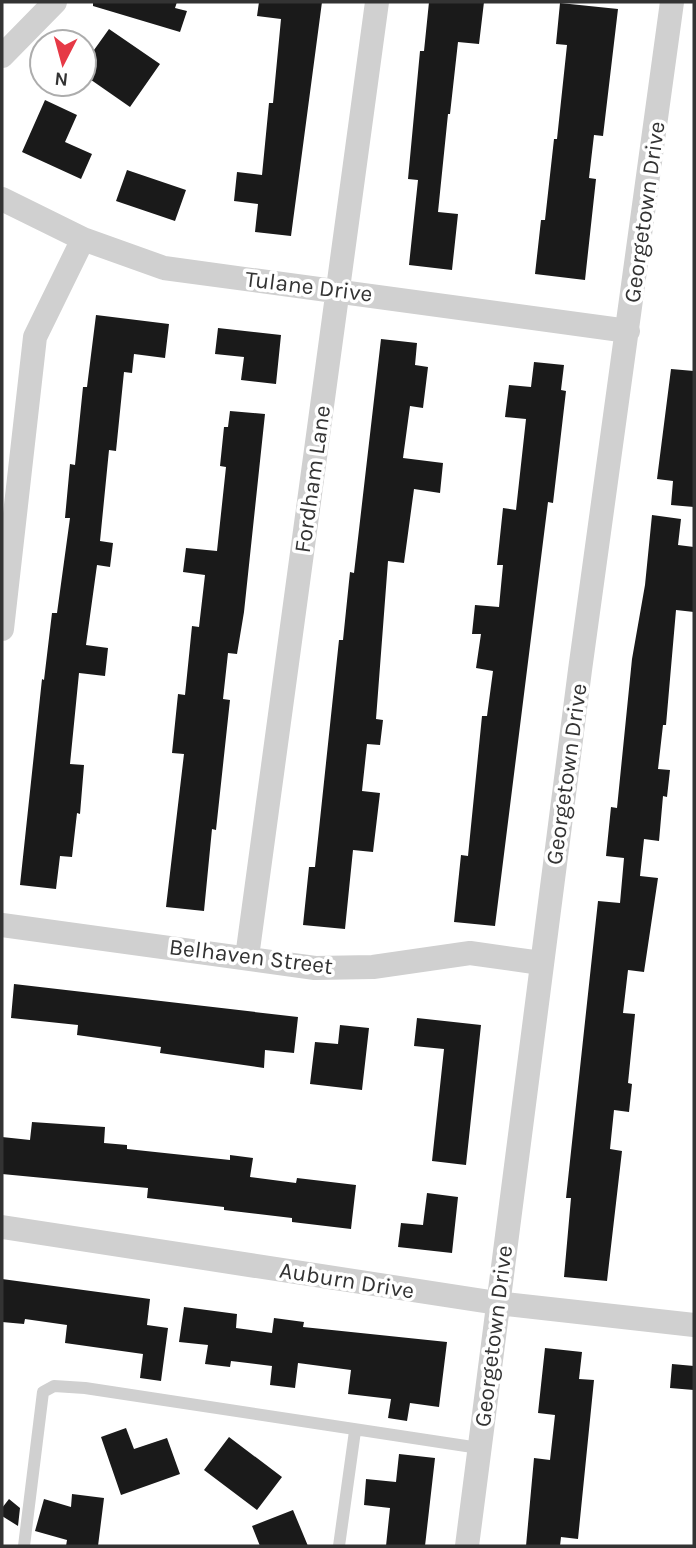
<svg xmlns="http://www.w3.org/2000/svg" width="696" height="1548" font-family="Karla,sans-serif">
<style>
.building{fill:#1a1a1a}
.lines{fill:none;stroke-linecap:round;stroke-linejoin:round}
.service{stroke:#d0d0d0;stroke-width:12}
.minor{stroke:#d0d0d0;stroke-width:24}
.labels{text-anchor:middle;stroke-width:7;stroke-linejoin:round;paint-order:stroke}
.street-label{font-size:23px;fill:#333;stroke:#fff}
</style>
<rect width="100%" height="100%" fill="#fff"/>
<path class="building" d="M 93,2 L 177,2 L 175,8 L 187,11 L 180,32 L 93,6 Z
M 259,2 L 322,2 L 291,236 L 255,232 L 258,204 L 234,201 L 237,172 L 262,175 L 269,103 L 273,103 L 281,19 L 257,16 Z
M 429,2 L 484,2 L 479,44 L 458,42 L 450,114 L 448,114 L 438,212 L 458,214 L 452,270 L 409,265 L 418,180 L 408,179 L 420,51 L 424,51 Z
M 560,3 L 618,9 L 603,136 L 594,135 L 589,178 L 596,179 L 585,280 L 535,274 L 541,220 L 545,220 L 554,139 L 557,139 L 567,45 L 556,44 Z
M 109,29 L 160,64 L 130,107 L 84,75 L 84,64 Z
M 45,100 L 77,115 L 65,142 L 92,154 L 81,179 L 22,152 Z
M 127,170 L 186,190 L 175,221 L 116,201 Z
M 96,315 L 169,324 L 165,358 L 134,354 L 132,373 L 124,372 L 116,451 L 109,450 L 100,541 L 113,543 L 110,567 L 97,565 L 86,645 L 108,648 L 105,676 L 79,673 L 70,764 L 84,765 L 80,814 L 77,813 L 72,857 L 60,856 L 56,889 L 20,885 L 42,679 L 44,680 L 52,613 L 57,613 L 70,518 L 65,518 L 70,464 L 75,465 L 83,387 L 87,387 Z
M 218,328 L 281,335 L 276,384 L 241,380 L 244,357 L 215,354 Z
M 381,339 L 417,343 L 415,365 L 428,367 L 423,408 L 410,406 L 403,458 L 443,463 L 440,493 L 414,489 L 404,563 L 388,561 L 376,719 L 383,720 L 380,745 L 367,744 L 362,791 L 380,793 L 373,852 L 353,850 L 345,929 L 303,925 L 309,867 L 315,867 L 339,640 L 343,640 L 350,572 L 354,573 Z
M 534,362 L 564,365 L 561,390 L 566,391 L 553,503 L 548,502 L 495,926 L 454,922 L 461,855 L 468,856 L 482,716 L 487,716 L 493,671 L 476,668 L 481,634 L 472,634 L 475,605 L 499,607 L 503,565 L 497,565 L 503,508 L 516,510 L 526,419 L 505,417 L 509,385 L 531,387 Z
M 671,369 L 694,371 L 694,507 L 671,505 L 673,481 L 657,479 Z
M 230,411 L 265,414 L 244,612 L 237,654 L 228,653 L 223,699 L 230,700 L 216,830 L 212,829 L 204,911 L 166,907 L 184,754 L 172,753 L 178,694 L 185,695 L 192,626 L 199,627 L 205,575 L 183,572 L 186,548 L 217,551 L 226,467 L 220,466 L 224,427 L 228,427 Z
M 652,515 L 681,519 L 678,545 L 694,547 L 694,612 L 676,610 L 666,725 L 663,725 L 658,769 L 670,770 L 667,797 L 663,796 L 659,841 L 644,839 L 640,876 L 658,878 L 644,972 L 628,970 L 623,1013 L 635,1014 L 628,1083 L 632,1084 L 629,1112 L 614,1110 L 610,1149 L 622,1151 L 607,1281 L 564,1277 L 571,1198 L 566,1198 L 598,901 L 620,903 L 624,858 L 606,856 L 611,807 L 617,808 L 632,659 L 645,585 Z
M 14,984 L 298,1017 L 294,1053 L 265,1050 L 264,1068 L 160,1053 L 161,1047 L 77,1035 L 78,1025 L 11,1018 Z
M 417,1018 L 481,1025 L 466,1165 L 432,1161 L 444,1049 L 414,1046 Z
M 340,1025 L 369,1028 L 362,1090 L 310,1084 L 315,1042 L 338,1044 Z
M 32,1122 L 105,1127 L 104,1143 L 127,1145 L 127,1149 L 230,1160 L 230,1155 L 253,1158 L 250,1177 L 296,1183 L 297,1178 L 356,1185 L 351,1229 L 292,1222 L 292,1218 L 224,1210 L 224,1207 L 147,1198 L 148,1188 L 2,1174 L 2,1137 L 30,1140 Z
M 427,1193 L 458,1197 L 452,1253 L 398,1247 L 401,1223 L 423,1225 Z
M 2,1279 L 150,1299 L 147,1325 L 168,1328 L 161,1381 L 140,1378 L 143,1354 L 65,1343 L 67,1325 L 25,1319 L 24,1324 L 2,1322 Z
M 184,1307 L 237,1314 L 236,1328 L 272,1333 L 274,1318 L 304,1322 L 303,1327 L 447,1342 L 439,1407 L 410,1403 L 407,1421 L 388,1418 L 391,1399 L 348,1394 L 351,1370 L 298,1363 L 295,1388 L 270,1385 L 272,1366 L 231,1361 L 230,1367 L 205,1364 L 208,1345 L 179,1342 Z
M 545,1348 L 582,1352 L 579,1379 L 594,1380 L 578,1539 L 561,1537 L 560,1546 L 526,1546 L 534,1458 L 550,1460 L 555,1415 L 538,1413 Z
M 672,1364 L 694,1366 L 694,1390 L 670,1388 Z
M 126,1428 L 134,1449 L 167,1438 L 180,1474 L 121,1495 L 101,1437 Z
M 229,1437 L 282,1477 L 257,1510 L 204,1470 Z
M 399,1454 L 435,1458 L 425,1546 L 386,1546 L 390,1508 L 364,1505 L 366,1479 L 396,1482 Z
M 72,1494 L 104,1498 L 98,1546 L 66,1546 L 67,1540 L 35,1531 L 44,1499 L 71,1507 Z
M 9,1499 L 20,1508 L 18,1526 L 2,1516 L 2,1508 Z
M 293,1510 L 308,1546 L 260,1546 L 252,1526 Z"/>
<g class="lines">
<path class="service" d="M 24,1546 L 43,1392 L 54,1386 L 85,1388 L 479,1448
M 339,1546 L 355,1431"/>
<path class="minor" d="M 2,56 L 55,2
M 2,199 L 83,239 L 164,268 L 628,331
M 2,629 L 35,337 L 83,239
M 2,925 L 315,968 L 373,967 L 470,953 L 541,963
M 247,957 L 377,2
M 2,1227 L 497,1303 L 694,1325
M 467,1546 L 580,670 L 672,2"/>
</g>
<g class="labels">
<g class="street-label">
<text transform="translate(644 212) rotate(-82)" y="8">Georgetown Drive</text>
<text transform="translate(309 286) rotate(7)" y="8">Tulane Drive</text>
<text transform="translate(312 479) rotate(-82)" y="8">Fordham Lane</text>
<text transform="translate(566 774) rotate(-82)" y="8">Georgetown Drive</text>
<text transform="translate(251 956) rotate(7)" y="8">Belhaven Street</text>
<text transform="translate(347 1280) rotate(9)" y="8">Auburn Drive</text>
<text transform="translate(493 1336) rotate(-83)" y="8">Georgetown Drive</text>
</g>
</g>
<rect width="696" height="1548" fill="none" stroke="#333333" stroke-width="7"/>
<g transform="translate(63 63) rotate(186)"><circle r="33" fill="#ffffff" stroke="#adadad" stroke-width="2"/>
<path d="M0-5L12 26L0 18L-12 26Z" fill="#e63946"/>
<text y="-10" font-size="19" font-weight="bold" text-anchor="middle" fill="#333333">N</text>
</g>
</svg>
